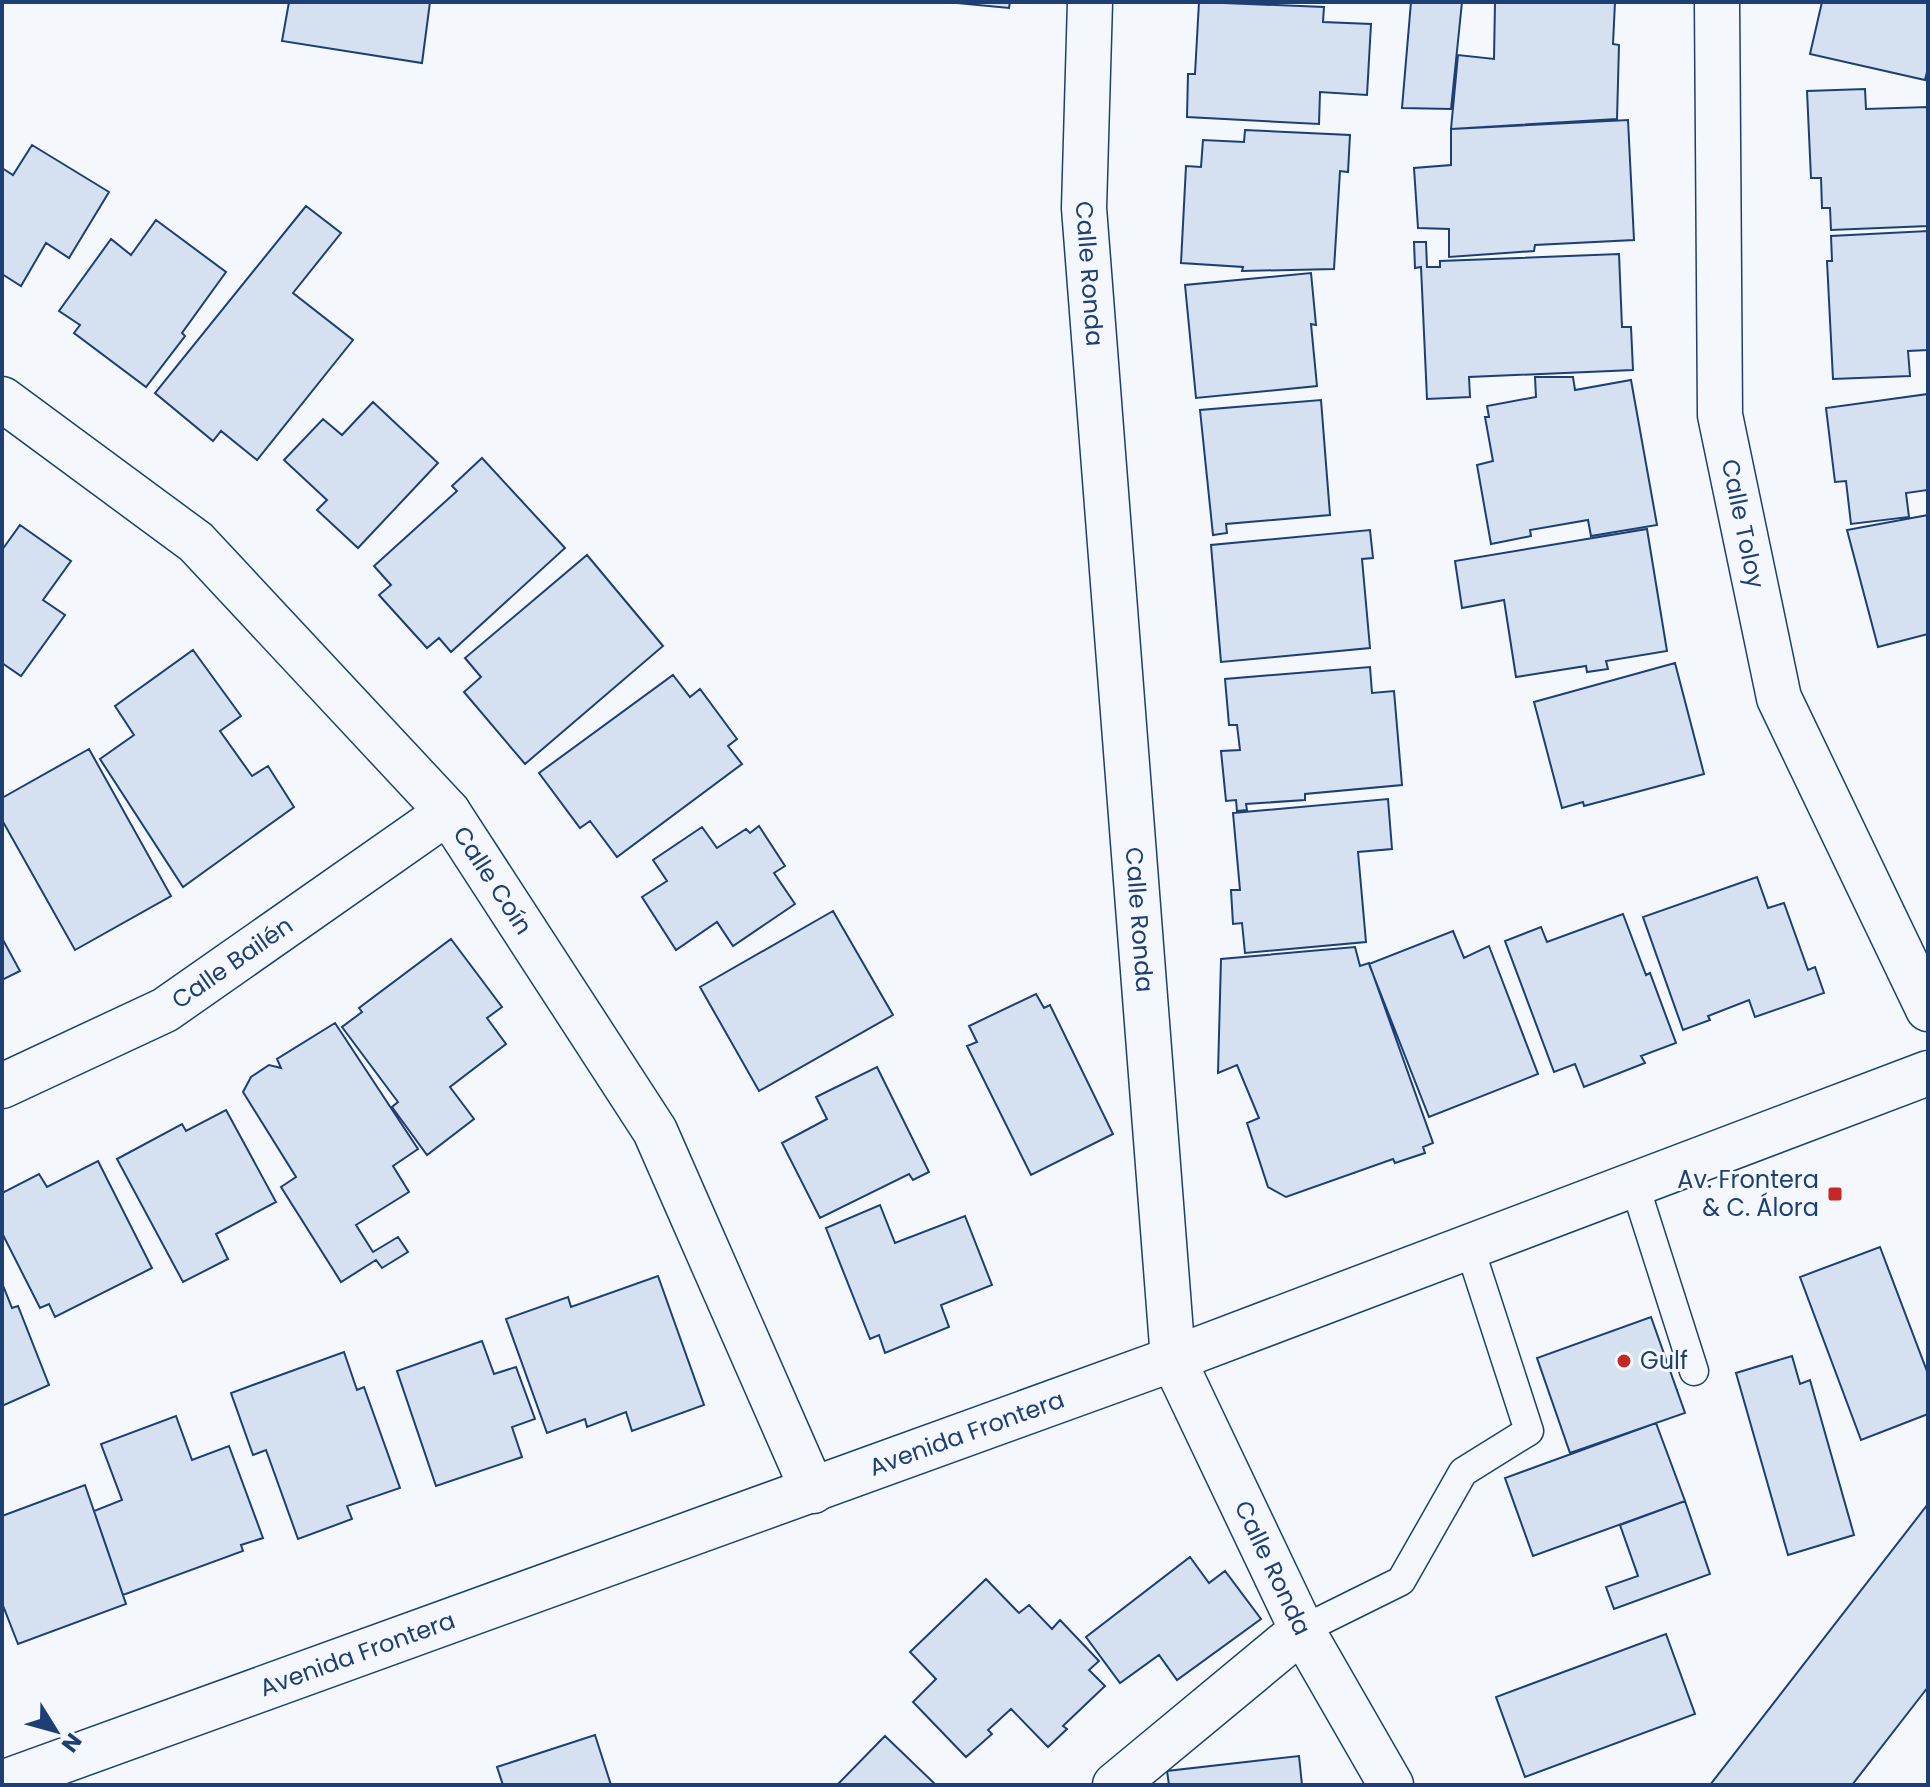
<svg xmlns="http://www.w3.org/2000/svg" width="1930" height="1787" font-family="Poppins,sans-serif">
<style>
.building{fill:#d5e0f0;stroke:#1d3f73;stroke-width:2}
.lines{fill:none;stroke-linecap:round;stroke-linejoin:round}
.service-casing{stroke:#1d3f73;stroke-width:31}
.minor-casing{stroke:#1d3f73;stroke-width:47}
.service{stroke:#f4f7fb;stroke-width:28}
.minor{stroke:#f4f7fb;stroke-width:44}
.poi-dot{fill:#c62828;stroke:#f4f7fb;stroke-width:3}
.labels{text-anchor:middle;stroke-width:6;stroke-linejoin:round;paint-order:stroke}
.street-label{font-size:24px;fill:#1d3f73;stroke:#f4f7fb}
.poi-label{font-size:24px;fill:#1d3f73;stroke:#f4f7fb;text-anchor:end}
</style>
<rect width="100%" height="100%" fill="#f4f7fb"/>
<path class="building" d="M 289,2 L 430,2 L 422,63 L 282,41 Z
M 946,2 L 1010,2 L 1009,8 Z
M 1199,2 L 1324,7 L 1323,22 L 1371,24 L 1367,95 L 1320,92 L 1319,124 L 1187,117 L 1188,74 L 1195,74 Z
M 1411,2 L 1462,2 L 1451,109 L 1402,108 Z
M 1495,2 L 1615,2 L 1613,44 L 1619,45 L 1617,119 L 1451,129 L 1458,55 L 1494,59 Z
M 1822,2 L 1928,2 L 1928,68 L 1925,80 L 1810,54 Z
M 1865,89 L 1866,109 L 1928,107 L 1928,226 L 1831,230 L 1830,208 L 1822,208 L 1821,178 L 1811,178 L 1807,91 Z
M 1628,120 L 1634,240 L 1535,245 L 1534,251 L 1449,257 L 1449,229 L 1418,228 L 1414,168 L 1451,165 L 1451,129 Z
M 1245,130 L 1350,135 L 1348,172 L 1340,171 L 1334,269 L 1242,271 L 1243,267 L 1181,263 L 1186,166 L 1201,167 L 1203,140 L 1244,142 Z
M 32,145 L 109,192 L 69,258 L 46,243 L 21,286 L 2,274 L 2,168 L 13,175 Z
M 306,206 L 341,233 L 293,293 L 353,340 L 257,460 L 221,431 L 213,441 L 155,393 Z
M 156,220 L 226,272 L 182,333 L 185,336 L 146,387 L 74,333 L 80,325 L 59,311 L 111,239 L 131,255 Z
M 1928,231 L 1928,350 L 1908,351 L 1910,376 L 1833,379 L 1827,261 L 1832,261 L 1831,236 Z
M 1414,242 L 1426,242 L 1427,267 L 1440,267 L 1440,261 L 1619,254 L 1622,327 L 1631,327 L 1633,370 L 1469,377 L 1470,397 L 1427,399 L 1421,267 L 1415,268 Z
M 1311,273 L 1316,325 L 1311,324 L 1317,386 L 1196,398 L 1185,285 Z
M 1535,377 L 1573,377 L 1575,390 L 1631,380 L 1657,525 L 1591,536 L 1588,520 L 1530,530 L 1531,536 L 1491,544 L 1477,465 L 1493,461 L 1485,417 L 1489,417 L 1487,406 L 1536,397 Z
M 1928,394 L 1928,490 L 1906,493 L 1909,517 L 1851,524 L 1846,481 L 1835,482 L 1826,408 Z
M 1321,400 L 1330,515 L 1226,524 L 1227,533 L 1213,535 L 1200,410 Z
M 373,402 L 438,463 L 358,548 L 317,510 L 327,500 L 284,460 L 323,419 L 342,435 Z
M 482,458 L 565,548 L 451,652 L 439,638 L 427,648 L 379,595 L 391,585 L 374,566 L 457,491 L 452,486 Z
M 1928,515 L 1928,634 L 1878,647 L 1847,530 Z
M 20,525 L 71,561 L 43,600 L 65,615 L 21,676 L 2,663 L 2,550 Z
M 1647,529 L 1667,651 L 1606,661 L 1608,669 L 1587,672 L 1586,666 L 1516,677 L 1504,600 L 1462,608 L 1455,561 Z
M 1370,530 L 1373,558 L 1362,559 L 1370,648 L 1221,662 L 1211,545 Z
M 587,555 L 663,646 L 525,764 L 464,692 L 481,677 L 465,658 Z
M 193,650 L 241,716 L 220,731 L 252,776 L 268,766 L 294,807 L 183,887 L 100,759 L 134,735 L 115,706 Z
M 1675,663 L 1704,774 L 1584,806 L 1583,802 L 1562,808 L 1534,702 Z
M 1370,667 L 1372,693 L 1394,691 L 1402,785 L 1305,794 L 1305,800 L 1246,804 L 1247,810 L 1237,811 L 1236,800 L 1226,801 L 1221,751 L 1240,750 L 1237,725 L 1229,725 L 1225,679 Z
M 673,675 L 690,697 L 700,689 L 737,739 L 728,746 L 742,764 L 617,857 L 590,821 L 580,828 L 539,773 Z
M 89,749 L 171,896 L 75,950 L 2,820 L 2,798 Z
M 1388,799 L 1392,849 L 1358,852 L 1366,942 L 1245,953 L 1242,923 L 1233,924 L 1231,890 L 1240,890 L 1233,813 Z
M 759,826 L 785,866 L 774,873 L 795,904 L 733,946 L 717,922 L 676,950 L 642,897 L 667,881 L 653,860 L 702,827 L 717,848 L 746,829 L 750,833 Z
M 1757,877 L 1768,908 L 1784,903 L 1808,970 L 1815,967 L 1824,993 L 1755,1017 L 1749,1000 L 1708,1016 L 1710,1020 L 1683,1030 L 1643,917 Z
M 833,911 L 893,1015 L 759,1091 L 700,987 Z
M 1623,914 L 1646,975 L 1650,973 L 1676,1043 L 1641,1056 L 1645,1063 L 1584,1087 L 1575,1064 L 1554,1072 L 1505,941 L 1541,927 L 1547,942 Z
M 1453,931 L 1464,958 L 1489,946 L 1538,1074 L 1429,1117 L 1369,964 Z
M 2,938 L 20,971 L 2,980 Z
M 451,939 L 502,1007 L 487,1018 L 506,1044 L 450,1087 L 474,1119 L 427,1155 L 392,1107 L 398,1102 L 342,1027 L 362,1012 L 359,1008 Z
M 1355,947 L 1360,966 L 1369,963 L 1433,1143 L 1423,1147 L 1425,1153 L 1395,1163 L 1393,1159 L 1286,1197 L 1268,1187 L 1247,1123 L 1259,1118 L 1237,1065 L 1218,1073 L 1221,959 Z
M 1036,994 L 1044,1008 L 1050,1005 L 1113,1134 L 1031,1175 L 967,1046 L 977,1042 L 969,1026 Z
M 335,1023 L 418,1149 L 393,1166 L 409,1192 L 356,1225 L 373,1252 L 398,1237 L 408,1252 L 382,1268 L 376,1260 L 341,1282 L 281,1187 L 296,1177 L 243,1092 L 251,1077 L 269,1065 L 281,1068 L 277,1059 Z
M 877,1067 L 929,1172 L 913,1180 L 909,1174 L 820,1218 L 782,1143 L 827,1119 L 816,1097 Z
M 226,1110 L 276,1202 L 216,1234 L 228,1259 L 183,1282 L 117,1159 L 182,1124 L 186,1131 Z
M 98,1161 L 152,1268 L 55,1317 L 49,1304 L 40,1308 L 2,1233 L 2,1193 L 39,1174 L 47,1187 Z
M 880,1205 L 895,1243 L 965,1216 L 992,1285 L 941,1305 L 949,1327 L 885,1353 L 879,1335 L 870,1339 L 826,1228 Z
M 1880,1247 L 1928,1374 L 1928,1414 L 1861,1440 L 1800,1277 Z
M 658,1276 L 704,1405 L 632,1431 L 626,1412 L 587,1427 L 585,1419 L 547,1433 L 506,1319 L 568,1297 L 571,1307 Z
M 2,1283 L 12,1308 L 18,1306 L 49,1385 L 2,1406 Z
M 1651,1317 L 1685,1413 L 1570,1453 L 1537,1358 Z
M 482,1341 L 494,1374 L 516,1367 L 535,1419 L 512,1427 L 522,1457 L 436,1486 L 397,1371 Z
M 344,1352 L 357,1390 L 364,1387 L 400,1488 L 347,1506 L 352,1519 L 298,1539 L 266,1450 L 253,1455 L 231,1393 Z
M 1792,1356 L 1800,1384 L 1810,1380 L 1854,1535 L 1788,1555 L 1736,1373 Z
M 176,1416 L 192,1460 L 229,1446 L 263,1538 L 241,1545 L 243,1551 L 123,1595 L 94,1511 L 122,1500 L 101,1444 Z
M 1656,1423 L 1685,1501 L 1533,1556 L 1505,1478 Z
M 85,1485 L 126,1604 L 18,1644 L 2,1603 L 2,1516 Z
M 1685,1501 L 1710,1574 L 1614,1609 L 1606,1587 L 1638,1576 L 1620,1525 Z
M 1928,1504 L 1928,1687 L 1852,1785 L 1710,1785 Z
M 1190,1557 L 1209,1583 L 1225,1571 L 1261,1619 L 1177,1680 L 1159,1655 L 1120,1683 L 1086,1637 Z
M 986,1579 L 1019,1613 L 1029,1605 L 1052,1629 L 1060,1620 L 1099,1661 L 1089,1670 L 1105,1686 L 1063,1726 L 1067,1729 L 1048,1747 L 1011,1709 L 988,1730 L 992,1734 L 966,1757 L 913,1702 L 936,1679 L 910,1652 Z
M 1666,1634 L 1695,1714 L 1525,1777 L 1496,1697 Z
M 595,1735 L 611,1785 L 503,1785 L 497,1767 Z
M 885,1736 L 936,1785 L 838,1784 Z
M 1299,1756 L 1302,1785 L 1169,1785 L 1167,1771 Z"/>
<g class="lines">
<g class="service-casing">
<path id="service" d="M 1635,1186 L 1694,1371
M 1302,1630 L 1401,1581 L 1463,1472 L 1529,1431 L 1469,1246"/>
</g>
<g class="minor-casing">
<g id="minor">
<path id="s1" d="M 1090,2 L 1084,208 L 1173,1359 L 1302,1630 L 1391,1785"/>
<path id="s2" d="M 1717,2 L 1720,415 L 1779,698 L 1928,1009"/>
<path id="s3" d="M 2,399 L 196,542 L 448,812 L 655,1131 L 813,1491"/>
<path id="s4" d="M 2,1086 L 165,1010 L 448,812"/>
<path id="s5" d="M 2,1783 L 1173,1359 L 1928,1073"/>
<path d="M 1115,1785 L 1302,1630"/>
</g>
</g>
<use href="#service" class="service"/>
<use href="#minor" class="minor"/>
</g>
<g class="poi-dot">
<rect x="1827" y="1186" width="16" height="16" rx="4"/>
<circle cx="1624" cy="1361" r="8"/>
</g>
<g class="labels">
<g class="street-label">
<text dy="8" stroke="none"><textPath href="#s1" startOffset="272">Calle Ronda</textPath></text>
<text dy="8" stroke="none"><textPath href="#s2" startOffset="524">Calle Toloy</textPath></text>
<text dy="8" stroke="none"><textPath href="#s3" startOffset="692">Calle Coín</textPath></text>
<text dy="8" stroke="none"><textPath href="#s1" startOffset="920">Calle Ronda</textPath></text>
<text dy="8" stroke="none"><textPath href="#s4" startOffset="262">Calle Bailén</textPath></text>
<text dy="8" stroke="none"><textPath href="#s5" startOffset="1026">Avenida Frontera</textPath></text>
<text dy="8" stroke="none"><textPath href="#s1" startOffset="1592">Calle Ronda</textPath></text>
<text dy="8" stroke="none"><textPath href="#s5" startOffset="378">Avenida Frontera</textPath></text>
</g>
<g class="poi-label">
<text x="1819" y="1188">Av. Frontera<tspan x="1819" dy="28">&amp; C. Álora</tspan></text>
<text x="1640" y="1369" text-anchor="start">Gulf</text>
</g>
</g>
<rect width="1930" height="1787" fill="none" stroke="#1d3f73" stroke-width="8"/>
<g transform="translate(56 1731) rotate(127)" stroke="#f4f7fb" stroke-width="6" paint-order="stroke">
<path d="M0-6L14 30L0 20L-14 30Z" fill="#1d3f73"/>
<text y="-12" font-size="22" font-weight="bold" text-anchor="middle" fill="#1d3f73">N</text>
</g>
</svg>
